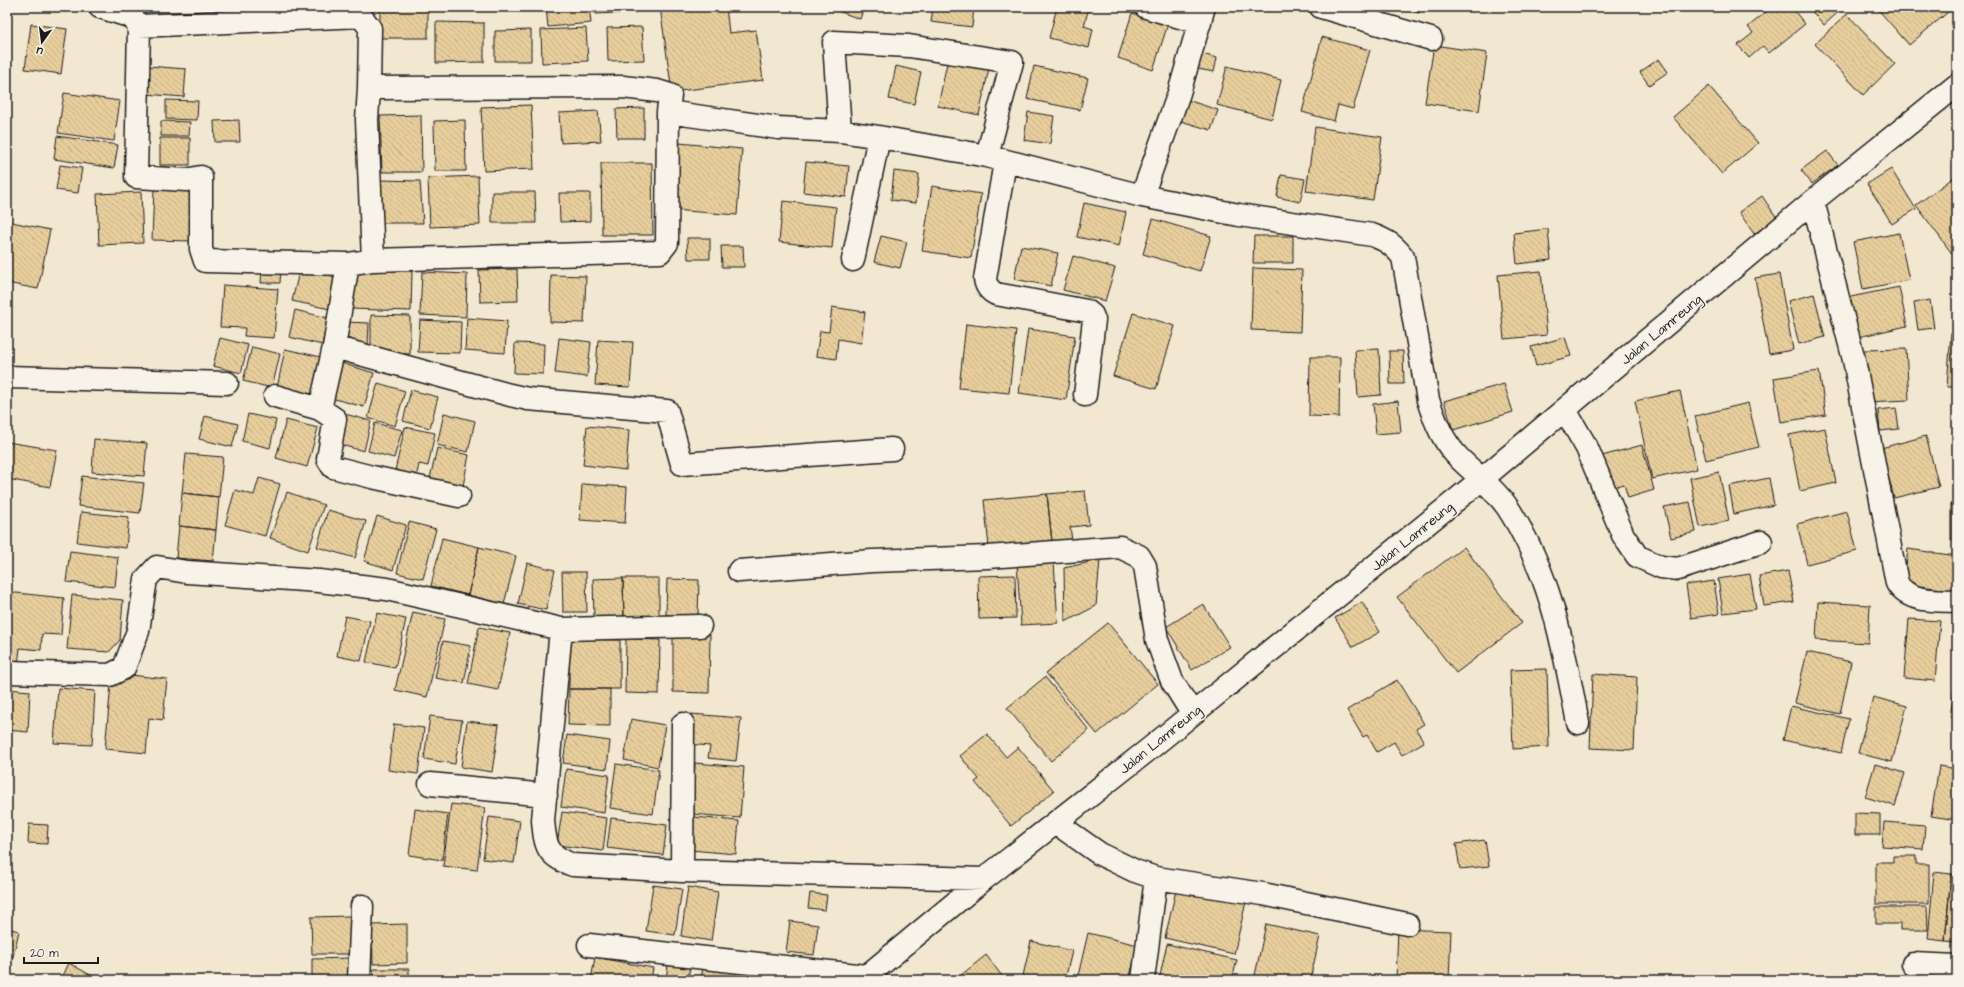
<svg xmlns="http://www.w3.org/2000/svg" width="1964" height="987" font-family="'Architects Daughter',sans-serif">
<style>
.building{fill:url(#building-back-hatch);stroke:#1c1c1c}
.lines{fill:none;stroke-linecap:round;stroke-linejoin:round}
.minor-casing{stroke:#1c1c1c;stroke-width:25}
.minor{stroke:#f7f3e8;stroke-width:22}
.labels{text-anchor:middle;stroke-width:3;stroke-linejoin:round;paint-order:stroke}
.street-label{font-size:14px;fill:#1c1c1c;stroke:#f7f3e8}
</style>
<defs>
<pattern id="building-back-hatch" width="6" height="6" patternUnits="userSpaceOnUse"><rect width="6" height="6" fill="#e8ce9d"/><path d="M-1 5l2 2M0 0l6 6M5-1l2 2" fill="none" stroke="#c6b087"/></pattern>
</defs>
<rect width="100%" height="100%" fill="#f2e8d2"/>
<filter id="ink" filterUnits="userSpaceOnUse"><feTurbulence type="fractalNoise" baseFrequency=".025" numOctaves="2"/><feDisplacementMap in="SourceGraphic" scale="8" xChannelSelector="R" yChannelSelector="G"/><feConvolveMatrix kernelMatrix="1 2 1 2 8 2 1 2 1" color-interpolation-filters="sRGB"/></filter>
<g filter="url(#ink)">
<path class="building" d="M 380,7 L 428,7 L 428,38 L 380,38 Z
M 546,7 L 589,7 L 591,23 L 548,27 Z
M 596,7 L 636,7 L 637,12 L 596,14 Z
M 660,7 L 726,7 L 729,33 L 756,30 L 763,80 L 672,92 Z
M 827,7 L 864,7 L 860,19 Z
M 898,7 L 923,7 L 923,10 Z
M 933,7 L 974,7 L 972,27 L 931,22 Z
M 1057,7 L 1089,7 L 1084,26 L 1093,29 L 1089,48 L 1049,38 Z
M 1395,7 L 1420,7 L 1419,13 Z
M 1772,7 L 1791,7 L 1805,24 L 1769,53 L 1763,46 L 1749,58 L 1738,45 L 1753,33 L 1748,27 Z
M 1808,7 L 1844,7 L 1824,25 Z
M 1876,7 L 1954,7 L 1909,45 Z
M 1132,13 L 1168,24 L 1153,70 L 1118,58 Z
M 1847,14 L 1895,64 L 1863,95 L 1815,44 Z
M 436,22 L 484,23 L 484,62 L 436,63 Z
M 31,24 L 67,29 L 61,74 L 25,69 Z
M 642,27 L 644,60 L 608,61 L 607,28 Z
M 586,28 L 588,61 L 542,63 L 541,30 Z
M 531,30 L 531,61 L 495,61 L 495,31 Z
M 1322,37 L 1370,50 L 1353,109 L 1338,105 L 1334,121 L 1302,112 Z
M 1434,45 L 1487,53 L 1479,111 L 1425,103 Z
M 1202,54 L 1217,58 L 1214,72 L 1198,69 Z
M 948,58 L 989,68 L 979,115 L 938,106 Z
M 1659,59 L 1668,72 L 1649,85 L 1640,72 Z
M 148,66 L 186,69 L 184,97 L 145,94 Z
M 896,66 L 921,72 L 914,104 L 889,99 Z
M 1034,66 L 1088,78 L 1080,110 L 1027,99 Z
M 1227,66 L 1281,80 L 1272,119 L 1217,105 Z
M 1709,86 L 1758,143 L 1722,174 L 1673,117 Z
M 64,93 L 120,101 L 114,141 L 58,133 Z
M 1181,98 L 1218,110 L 1211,130 L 1174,119 Z
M 166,100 L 198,101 L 197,120 L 166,119 Z
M 531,105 L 534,169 L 484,171 L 481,107 Z
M 644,108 L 644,138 L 617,138 L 616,109 Z
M 598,111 L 601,141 L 561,143 L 559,113 Z
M 1028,112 L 1054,116 L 1050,144 L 1024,140 Z
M 421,115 L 422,172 L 382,172 L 380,116 Z
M 239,120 L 240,142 L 215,142 L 214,121 Z
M 465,120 L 466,171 L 435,171 L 434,121 Z
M 161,121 L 190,122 L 189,136 L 161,136 Z
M 1315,127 L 1382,137 L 1373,200 L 1306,191 Z
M 57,136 L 118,145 L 114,168 L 54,159 Z
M 160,138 L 190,138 L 190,165 L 160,165 Z
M 679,143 L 742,149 L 737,215 L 673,210 Z
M 1827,151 L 1838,165 L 1812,184 L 1801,170 Z
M 806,162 L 849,166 L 846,197 L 803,192 Z
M 601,163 L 652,163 L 653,235 L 602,235 Z
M 60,165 L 82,168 L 78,193 L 56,190 Z
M 1891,169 L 1916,209 L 1892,224 L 1867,184 Z
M 894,171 L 919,174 L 916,203 L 891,200 Z
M 1281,175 L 1305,179 L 1300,202 L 1277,197 Z
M 1957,175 L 1957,253 L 1953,255 L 1916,205 Z
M 478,176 L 480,225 L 430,227 L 428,178 Z
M 381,180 L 420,181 L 423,223 L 381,223 Z
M 932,186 L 981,194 L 971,258 L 922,251 Z
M 154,189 L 193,191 L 192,241 L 152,240 Z
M 141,192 L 143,243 L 99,245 L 97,194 Z
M 492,192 L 535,192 L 536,223 L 492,223 Z
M 559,193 L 590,193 L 590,221 L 560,222 Z
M 1762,196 L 1777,218 L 1754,234 L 1739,212 Z
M 783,201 L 836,207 L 832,248 L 779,242 Z
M 1084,203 L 1126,212 L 1119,246 L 1077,237 Z
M 1153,219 L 1211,236 L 1200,271 L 1143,254 Z
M 7,221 L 50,230 L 38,289 L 7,283 Z
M 1548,229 L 1551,260 L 1517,264 L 1514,233 Z
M 1899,233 L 1909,280 L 1863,289 L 1853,242 Z
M 881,236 L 907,242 L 900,268 L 874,262 Z
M 1254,236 L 1293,236 L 1293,263 L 1253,263 Z
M 687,238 L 710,238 L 710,259 L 688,259 Z
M 721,246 L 743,246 L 744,267 L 722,267 Z
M 1021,246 L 1058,253 L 1051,286 L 1014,279 Z
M 1073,256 L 1115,268 L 1105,301 L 1063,290 Z
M 262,268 L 281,269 L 280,283 L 261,283 Z
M 300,268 L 337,277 L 330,309 L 292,301 Z
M 1253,268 L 1302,270 L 1300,332 L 1251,330 Z
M 517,269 L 518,301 L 480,302 L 479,270 Z
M 351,270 L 412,271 L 411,311 L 350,309 Z
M 1541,271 L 1547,335 L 1504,339 L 1498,275 Z
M 422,272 L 467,274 L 466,317 L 420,315 Z
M 1779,274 L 1793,350 L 1769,354 L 1755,278 Z
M 551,275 L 586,276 L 584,323 L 550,322 Z
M 223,285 L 278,289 L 274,338 L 244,336 L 245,328 L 220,327 Z
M 1899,287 L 1907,326 L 1849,339 L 1841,299 Z
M 1814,294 L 1825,337 L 1799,344 L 1788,301 Z
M 1930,300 L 1934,328 L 1918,330 L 1914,303 Z
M 832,307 L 865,312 L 861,343 L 838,339 L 836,359 L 816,356 L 820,331 L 829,332 Z
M 295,310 L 328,318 L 322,345 L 289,337 Z
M 1133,313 L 1175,326 L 1156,389 L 1113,376 Z
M 371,315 L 410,316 L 410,354 L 371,353 Z
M 467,318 L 507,321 L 505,353 L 465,350 Z
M 420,320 L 461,322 L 460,353 L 418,352 Z
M 345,322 L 369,323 L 368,346 L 343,345 Z
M 966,324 L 1016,330 L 1009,393 L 959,388 Z
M 1028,329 L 1075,336 L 1066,400 L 1019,393 Z
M 1951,333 L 1957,333 L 1957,387 L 1947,387 Z
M 1565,337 L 1571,356 L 1536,366 L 1531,347 Z
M 220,338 L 248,345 L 241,373 L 213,366 Z
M 559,338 L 591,342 L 587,377 L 555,373 Z
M 598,340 L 633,342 L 630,387 L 595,385 Z
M 515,343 L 544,344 L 543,374 L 514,373 Z
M 252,347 L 280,354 L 272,388 L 243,381 Z
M 285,349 L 321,357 L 312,395 L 277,388 Z
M 1379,349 L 1381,395 L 1358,397 L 1355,350 Z
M 1906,349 L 1909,400 L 1866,402 L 1863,350 Z
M 1389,351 L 1403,351 L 1404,384 L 1390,384 Z
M 1310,357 L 1340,357 L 1339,417 L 1309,416 Z
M 341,363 L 374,373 L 364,407 L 331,398 Z
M 1819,371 L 1826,415 L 1781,422 L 1774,378 Z
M 378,383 L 405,391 L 395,426 L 368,418 Z
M 1504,384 L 1513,412 L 1453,430 L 1444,401 Z
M 411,390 L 438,397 L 430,428 L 403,421 Z
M 1680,391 L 1697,469 L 1652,479 L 1635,401 Z
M 1398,401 L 1401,432 L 1376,434 L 1373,404 Z
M 1748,403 L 1759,447 L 1706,460 L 1695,416 Z
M 1896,408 L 1899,429 L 1880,431 L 1878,410 Z
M 444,413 L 475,421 L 468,452 L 437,445 Z
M 248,414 L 276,420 L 270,448 L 242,441 Z
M 345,414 L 371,421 L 364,451 L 337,444 Z
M 205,416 L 238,424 L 232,447 L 199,439 Z
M 286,420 L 318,428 L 307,467 L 276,458 Z
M 375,423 L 402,430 L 394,458 L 368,451 Z
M 587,426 L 629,430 L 626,470 L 583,465 Z
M 405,427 L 435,433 L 428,466 L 419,464 L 416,479 L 394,475 Z
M 1825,428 L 1836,483 L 1800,491 L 1789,435 Z
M 1926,436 L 1939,487 L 1894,498 L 1881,448 Z
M 94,439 L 147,443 L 144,476 L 92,472 Z
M 7,442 L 57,450 L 50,487 L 7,479 Z
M 1642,445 L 1654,490 L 1628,498 L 1624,484 L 1611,488 L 1602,456 Z
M 437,448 L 469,455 L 463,486 L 430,478 Z
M 186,454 L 223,457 L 219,497 L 182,493 Z
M 1719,472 L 1729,521 L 1700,527 L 1690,478 Z
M 82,476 L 144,483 L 140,513 L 78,506 Z
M 259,478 L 280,484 L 265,536 L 225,525 L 235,490 L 254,495 Z
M 1769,478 L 1774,505 L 1734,514 L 1729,486 Z
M 582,484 L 627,487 L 625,523 L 580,520 Z
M 1085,491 L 1089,525 L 1070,527 L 1072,540 L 1052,542 L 1047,494 Z
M 287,492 L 324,505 L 308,551 L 270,538 Z
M 182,493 L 219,497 L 216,530 L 179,526 Z
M 1047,494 L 1052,542 L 989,547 L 984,500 Z
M 1690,502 L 1696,532 L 1671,538 L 1664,507 Z
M 1951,503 L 1957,504 L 1957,541 L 1951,540 Z
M 328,510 L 366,521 L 355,558 L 317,547 Z
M 1847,511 L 1857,551 L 1807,564 L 1797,524 Z
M 81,512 L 129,517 L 126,548 L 77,542 Z
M 377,516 L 406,525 L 393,570 L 364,561 Z
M 409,522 L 436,529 L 423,579 L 397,573 Z
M 179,526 L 216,530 L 213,561 L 176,558 Z
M 442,538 L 479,547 L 468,595 L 431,586 Z
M 479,547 L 516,556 L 504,604 L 468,595 Z
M 1464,547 L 1522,623 L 1456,673 L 1397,597 Z
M 1908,549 L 1957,556 L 1957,591 L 1904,584 Z
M 70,551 L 118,557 L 115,587 L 66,582 Z
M 1100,560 L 1096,606 L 1065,622 L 1064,568 Z
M 1054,562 L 1058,623 L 1021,625 L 1017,564 Z
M 527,563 L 555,570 L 546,610 L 518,604 Z
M 1788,571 L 1794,602 L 1764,606 L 1759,576 Z
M 562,572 L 586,572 L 587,612 L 563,612 Z
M 1750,574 L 1756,609 L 1723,613 L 1718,579 Z
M 1015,575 L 1016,618 L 979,619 L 978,576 Z
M 623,578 L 624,620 L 594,620 L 593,579 Z
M 623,578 L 659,578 L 659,619 L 624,620 Z
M 667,579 L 699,580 L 698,616 L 666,615 Z
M 1714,581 L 1719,614 L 1691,618 L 1686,585 Z
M 7,592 L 64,598 L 61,635 L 42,634 L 41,650 L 20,648 L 18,665 L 7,664 Z
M 72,595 L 123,600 L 120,640 L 109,652 L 67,649 Z
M 1362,602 L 1380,632 L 1353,647 L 1335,618 Z
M 1818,602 L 1870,605 L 1868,643 L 1816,640 Z
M 1203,604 L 1230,647 L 1192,670 L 1166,627 Z
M 413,612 L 445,619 L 427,697 L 395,690 Z
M 377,613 L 406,619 L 395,668 L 366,662 Z
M 345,616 L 370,621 L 361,661 L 337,656 Z
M 1909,619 L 1940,621 L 1935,681 L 1904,678 Z
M 1108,623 L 1158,684 L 1097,734 L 1046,673 Z
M 479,627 L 510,633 L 498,690 L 468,684 Z
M 673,634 L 710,634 L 709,693 L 673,692 Z
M 569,639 L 620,640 L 620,689 L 569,689 Z
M 626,639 L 660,640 L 659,694 L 625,693 Z
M 443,641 L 471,646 L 464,683 L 435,678 Z
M 1807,652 L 1851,662 L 1840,714 L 1795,703 Z
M 1547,669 L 1549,747 L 1513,749 L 1510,670 Z
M 112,673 L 167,679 L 163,720 L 149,718 L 146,753 L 105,749 Z
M 1593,674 L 1637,677 L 1634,750 L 1590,748 Z
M 1045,677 L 1089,730 L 1051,761 L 1007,708 Z
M 1397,680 L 1424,724 L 1416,729 L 1424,742 L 1402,755 L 1394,742 L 1377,752 L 1367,735 L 1363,737 L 1347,710 Z
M 1955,685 L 1957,686 L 1957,718 L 1950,717 Z
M 58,688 L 95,691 L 92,745 L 54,743 Z
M 7,689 L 30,691 L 28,732 L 7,730 Z
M 569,689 L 610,689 L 610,726 L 568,725 Z
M 1873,697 L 1907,706 L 1892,762 L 1858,753 Z
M 1791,706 L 1849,719 L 1841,753 L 1783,740 Z
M 691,714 L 741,718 L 736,761 L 708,758 L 710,746 L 688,744 Z
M 430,716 L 462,720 L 455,764 L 424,759 Z
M 631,719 L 665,725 L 658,767 L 624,760 Z
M 467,721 L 499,725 L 492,772 L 461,767 Z
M 394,724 L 424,728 L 418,774 L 388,770 Z
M 987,734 L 1006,757 L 1018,747 L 1054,791 L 1011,826 L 975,782 L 979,779 L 960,756 Z
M 567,735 L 610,741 L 607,769 L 563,763 Z
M 695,763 L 744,767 L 740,818 L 692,814 Z
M 616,764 L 659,770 L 653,814 L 610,808 Z
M 1875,764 L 1905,773 L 1895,806 L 1865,797 Z
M 1939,766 L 1957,769 L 1957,820 L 1931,816 Z
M 566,769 L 609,775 L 604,813 L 561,807 Z
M 451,804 L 485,808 L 477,870 L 443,866 Z
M 415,809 L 448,814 L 442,860 L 409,855 Z
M 562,812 L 607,818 L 603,851 L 557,845 Z
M 1855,813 L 1880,814 L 1880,835 L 1855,835 Z
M 489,817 L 520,821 L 514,863 L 483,859 Z
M 693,817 L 739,821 L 736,854 L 690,850 Z
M 611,818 L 667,825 L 663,855 L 607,848 Z
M 1884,822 L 1925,825 L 1923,849 L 1882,846 Z
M 29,824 L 48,825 L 47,844 L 28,843 Z
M 1485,840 L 1489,866 L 1460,869 L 1456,844 Z
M 1893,856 L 1916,856 L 1916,864 L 1929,864 L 1929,904 L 1876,904 L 1876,862 L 1893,862 Z
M 1934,872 L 1951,874 L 1945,941 L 1928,939 Z
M 1951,874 L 1957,875 L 1957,942 L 1945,941 Z
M 653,885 L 682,889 L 675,935 L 646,931 Z
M 1177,886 L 1246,902 L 1234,954 L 1165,938 Z
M 688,887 L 718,892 L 711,941 L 681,936 Z
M 810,893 L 827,895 L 825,910 L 808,908 Z
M 1876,907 L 1927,907 L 1928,930 L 1900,930 L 1900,924 L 1876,924 Z
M 350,916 L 350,954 L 312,954 L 311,917 Z
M 790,921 L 818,925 L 814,955 L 786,952 Z
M 407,924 L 407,963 L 373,964 L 372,925 Z
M 1266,924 L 1320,936 L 1310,980 L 1254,980 Z
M 7,928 L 19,931 L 13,957 L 7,955 Z
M 1398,929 L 1451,931 L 1449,980 L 1396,980 Z
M 1088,933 L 1138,945 L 1129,980 L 1077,980 Z
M 1031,941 L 1072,951 L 1065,980 L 1022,980 Z
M 1167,944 L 1237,960 L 1232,980 L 1159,980 Z
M 986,955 L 1005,980 L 955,980 Z
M 595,957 L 653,968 L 651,980 L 591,980 Z
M 350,958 L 350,980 L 312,980 L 312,959 Z
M 69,963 L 92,976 L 90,980 L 61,980 Z
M 668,964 L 690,966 L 688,980 L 666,980 Z
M 703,965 L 760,976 L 759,980 L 701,980 Z
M 373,969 L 409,969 L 409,980 L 374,980 Z"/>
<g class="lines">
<g class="minor-casing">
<path id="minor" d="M 100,7 L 132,17 L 139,26 L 136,177 L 186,180 L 201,177 L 201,249 L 205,261 L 348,264 L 373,260 L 660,252 L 667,243 L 668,112 L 778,128 L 840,131 L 879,137 L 987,156 L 1142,196 L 1239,215 L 1372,235 C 1386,240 1394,245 1403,257 L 1428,400 C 1435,421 1443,442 1459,458 C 1475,474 1495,489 1508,508 C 1552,576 1563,645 1578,723
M 1146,7 L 1200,23
M 1321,7 L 1431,39
M 139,26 L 361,16 L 370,28 L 369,88
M 840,131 L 834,42 L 909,46 L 1012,62 L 987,156
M 1005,162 L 985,279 C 986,286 990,291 996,294 L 1087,311 L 1092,315 L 1094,320 L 1085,395
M 1142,196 L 1179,93 L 1204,7
M 1813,201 L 1854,360 L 1897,583 C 1908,603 1937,600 1957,601
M 373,260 L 367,120 L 369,88 L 623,87 L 657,91 L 670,95 L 668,112
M 853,260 L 879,137
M 334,347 L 510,395 L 528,399 L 667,411 L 682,464 L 892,449
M 7,377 L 227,383
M 275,396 L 320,409 L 335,419 L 328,459 L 333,467 L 372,477 L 459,496
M 320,409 L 334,347 L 348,264
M 1565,410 L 1587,448 L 1623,535 L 1637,556 L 1661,567 L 1678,569 L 1761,542
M 739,571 L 872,561 L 988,557 L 1120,547 L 1139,556 L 1145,566 L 1157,640 L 1172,681 L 1192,713
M 700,626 L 561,629 L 543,820 C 545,846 547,856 573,865 L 682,871 L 984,879
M 7,672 L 110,675 L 124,668 L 138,631 L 146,579 L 157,567 L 187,572 L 319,581 L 387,589 L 561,629
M 430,784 L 546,795
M 1056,823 L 1100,854 L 1135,871 L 1156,878 L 1263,894 L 1407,924
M 682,871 L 683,724
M 589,945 L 866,976
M 1913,964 L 1957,966
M 359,980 L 362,906
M 862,980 L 984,879 L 1148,750 L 1482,479 L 1813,201 L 1957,85
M 1143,980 L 1156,878"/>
</g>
<use href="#minor" class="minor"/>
</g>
</g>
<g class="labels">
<g class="street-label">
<text transform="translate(1661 329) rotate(-40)" y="5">Jalan Lamreung</text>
<text transform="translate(1412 536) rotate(-39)" y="5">Jalan Lamreung</text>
<text transform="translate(1160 739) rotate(-39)" y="5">Jalan Lamreung</text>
</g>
</g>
<rect width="1964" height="987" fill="none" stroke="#f7f3e8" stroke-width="24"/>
<rect x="12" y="12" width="1940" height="963" fill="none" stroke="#1c1c1c" stroke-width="1.5" filter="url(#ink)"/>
<g transform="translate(42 42) rotate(194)" stroke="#f7f3e8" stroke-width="3" paint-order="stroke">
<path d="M0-3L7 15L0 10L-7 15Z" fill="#1c1c1c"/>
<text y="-6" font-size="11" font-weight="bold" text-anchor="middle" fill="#1c1c1c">U</text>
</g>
<path d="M24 957v6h74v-6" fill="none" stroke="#1c1c1c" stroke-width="2"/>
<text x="30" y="957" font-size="12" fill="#1c1c1c" stroke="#f7f3e8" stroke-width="3" paint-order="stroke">20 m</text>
</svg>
